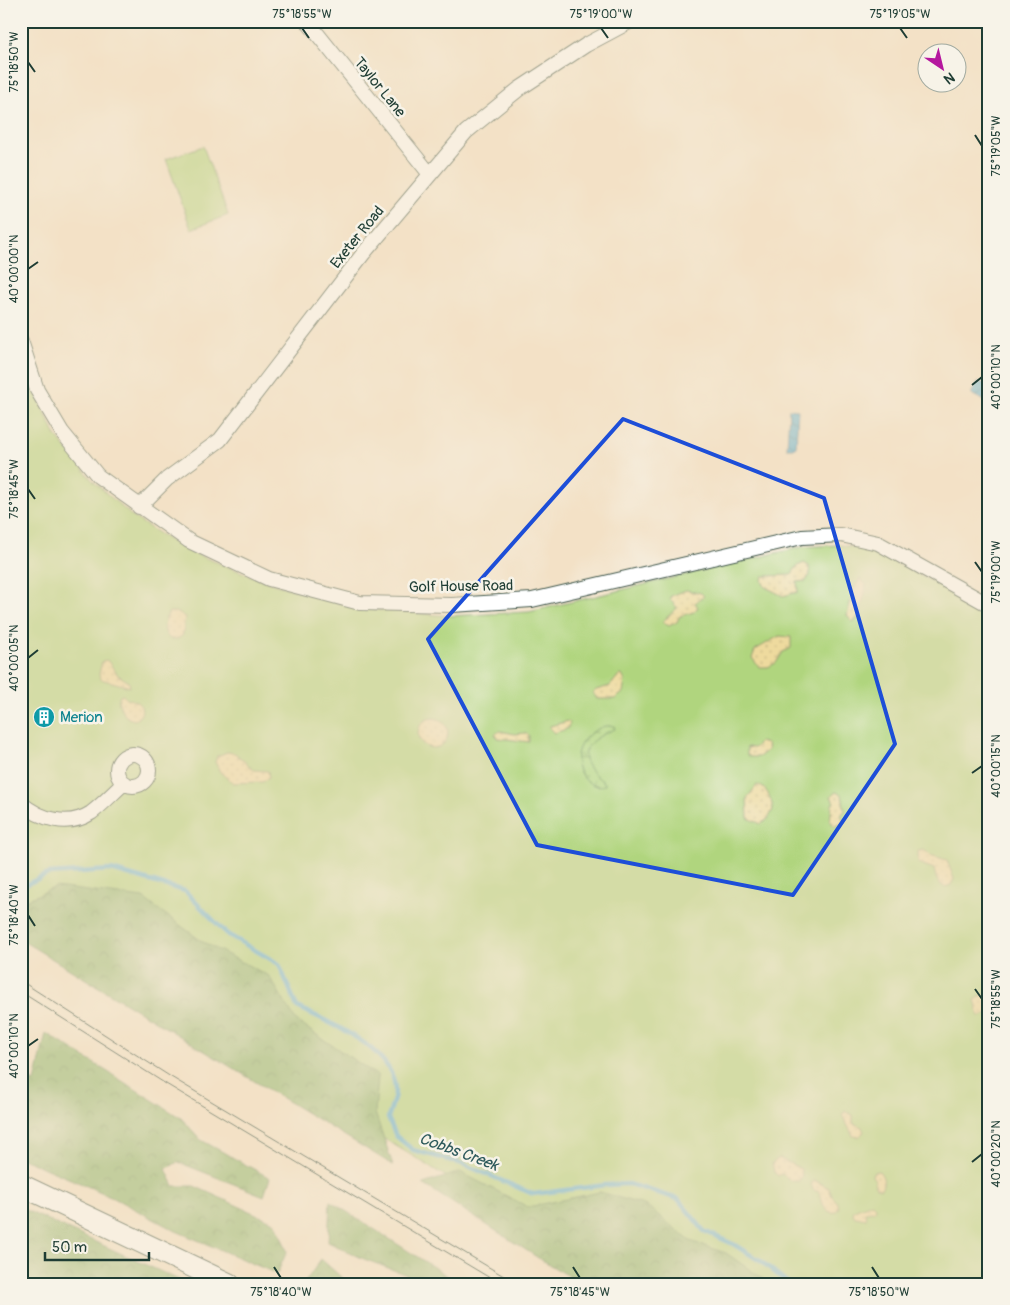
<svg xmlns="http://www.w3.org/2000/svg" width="1010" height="1305" font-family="Pangolin,sans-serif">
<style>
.green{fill:#b0d57e;stroke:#688959}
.forest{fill:url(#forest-crowns);stroke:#567a50}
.wetland{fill:url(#wetland-marsh);stroke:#688959}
.sand{fill:url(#sand-dots);stroke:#868c69}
.water{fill:url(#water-waves);stroke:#3c7684}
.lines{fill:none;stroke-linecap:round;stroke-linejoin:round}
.stream{stroke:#59afd5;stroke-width:4.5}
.street-casing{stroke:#3f564a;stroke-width:16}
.primary-casing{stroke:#3f564a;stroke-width:23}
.street{stroke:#fff;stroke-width:14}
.primary{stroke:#fff;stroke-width:21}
.tram{stroke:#1f3d34;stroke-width:1}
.marked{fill:none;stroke:#1d4ed8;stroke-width:4;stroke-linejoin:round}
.ticks{fill:none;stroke:#1f3d34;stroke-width:2}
.labels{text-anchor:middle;stroke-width:5;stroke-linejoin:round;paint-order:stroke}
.street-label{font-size:15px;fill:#1f3d34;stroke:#f7f3e8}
.culture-label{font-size:15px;fill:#0d838f;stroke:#f7f3e8;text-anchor:start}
.water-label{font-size:16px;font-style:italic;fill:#2e5a5c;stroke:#f7f3e8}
.neatline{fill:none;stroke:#1f3d34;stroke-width:2}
.ticks-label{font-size:12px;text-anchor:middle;fill:#1f3d34}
</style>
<defs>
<pattern id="forest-crowns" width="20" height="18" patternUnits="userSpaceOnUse" patternTransform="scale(1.25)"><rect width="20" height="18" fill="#8cb66d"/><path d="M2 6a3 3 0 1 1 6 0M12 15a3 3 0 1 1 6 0" fill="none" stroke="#72955a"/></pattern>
<pattern id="wetland-marsh" width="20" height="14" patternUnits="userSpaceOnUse" patternTransform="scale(1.25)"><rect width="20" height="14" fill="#b0d57e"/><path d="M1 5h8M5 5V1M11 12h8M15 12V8" fill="none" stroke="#8fae68"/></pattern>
<pattern id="sand-dots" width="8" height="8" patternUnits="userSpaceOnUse" patternTransform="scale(1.25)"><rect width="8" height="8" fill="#eeda9e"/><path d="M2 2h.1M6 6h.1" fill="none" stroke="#ccbc89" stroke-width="1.8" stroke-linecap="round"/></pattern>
<pattern id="water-waves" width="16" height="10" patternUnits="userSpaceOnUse" patternTransform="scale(1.25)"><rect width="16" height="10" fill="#59afd5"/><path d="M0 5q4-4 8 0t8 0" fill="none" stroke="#4990ae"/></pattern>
</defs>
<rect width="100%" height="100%" fill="#f7f3e8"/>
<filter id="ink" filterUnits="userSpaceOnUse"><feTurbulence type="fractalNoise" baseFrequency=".02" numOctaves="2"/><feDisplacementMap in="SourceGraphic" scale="10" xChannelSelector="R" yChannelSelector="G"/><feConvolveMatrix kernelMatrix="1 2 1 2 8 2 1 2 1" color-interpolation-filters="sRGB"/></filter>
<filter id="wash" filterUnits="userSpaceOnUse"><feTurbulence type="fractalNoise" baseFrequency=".0096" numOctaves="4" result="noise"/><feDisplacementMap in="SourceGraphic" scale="20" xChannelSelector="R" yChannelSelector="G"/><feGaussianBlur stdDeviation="1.12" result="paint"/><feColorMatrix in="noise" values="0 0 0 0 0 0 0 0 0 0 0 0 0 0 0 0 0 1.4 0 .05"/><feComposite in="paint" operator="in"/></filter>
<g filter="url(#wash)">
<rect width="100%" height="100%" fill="#f3e1c6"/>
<path class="green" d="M 203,146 L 228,215 L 191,229 L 166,159 Z
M 21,362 L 56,436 L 93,481 L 133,517 L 185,550 L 270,583 L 355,608 L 449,616 L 529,612 L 802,547 L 840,545 L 869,550 L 989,610 L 989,1284 L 623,1284 L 21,918 Z"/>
<path class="forest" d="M 56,887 L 143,898 L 203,942 L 269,976 L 296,1021 L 378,1076 L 375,1113 L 393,1165 L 21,940 L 21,902 Z
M 46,1033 L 181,1118 L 201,1140 L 270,1178 L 264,1196 L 178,1162 L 166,1169 L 174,1186 L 194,1186 L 276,1223 L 287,1251 L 277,1274 L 176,1231 L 108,1195 L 21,1158 L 21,1078 L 35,1082 Z
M 460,1172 L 528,1207 L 600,1192 L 647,1206 L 690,1241 L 726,1253 L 770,1284 L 583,1284 L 543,1261 L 423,1184 Z
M 330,1201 L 460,1284 L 404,1284 L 407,1275 L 364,1259 L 328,1242 Z
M 21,1208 L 188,1284 L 21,1284 Z
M 321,1259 L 349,1284 L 304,1284 Z"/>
<path class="wetland" d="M 605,726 L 614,726 L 615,729 C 580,743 573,759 605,783 L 605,785 C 578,792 558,743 605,726 Z"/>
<path class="sand" d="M 804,563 L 809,566 L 810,575 L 806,581 L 797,582 L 798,592 L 783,596 L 765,587 L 762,581 L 763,576 L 791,575 L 797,566 Z
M 860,579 L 866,584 C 866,597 860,604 861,615 L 853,622 L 847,616 L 853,590 Z
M 686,590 L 701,593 L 704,596 L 695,603 L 698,607 L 694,612 L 680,616 L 677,622 L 669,626 L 662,622 L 677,608 L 670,599 L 671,596 Z
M 169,612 L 176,612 L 185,617 L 183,635 L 178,639 L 170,639 C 162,633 163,620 169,612 Z
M 779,636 L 791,637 L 791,648 L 783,652 L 776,663 L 768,667 L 759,667 L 752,658 L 755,650 Z
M 107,660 L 118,675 L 129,682 L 130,687 L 100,679 L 99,674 L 102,661 Z
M 619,675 L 622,675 L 625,681 L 623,693 L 615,699 L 597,699 L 593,693 L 596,690 L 610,686 Z
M 123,695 L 127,699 C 141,700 148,712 135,720 C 124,719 122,711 118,701 L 120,696 Z
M418 733a15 15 0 1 1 30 0a15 15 0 1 1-30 0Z
M 568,721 L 570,723 L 567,729 L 554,733 L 550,729 L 550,726 Z
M 500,731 L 515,734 L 525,733 L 529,735 L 529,742 L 498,738 L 495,734 Z
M 760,742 L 767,744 L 768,750 L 759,757 L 751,757 L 747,755 L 747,747 L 754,748 Z
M 227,752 L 235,753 L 254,770 L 268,771 L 269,777 L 263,782 L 232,783 L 220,772 L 215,762 L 217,756 Z
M 757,785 C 768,787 772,801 773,810 L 768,819 L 761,824 L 748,818 L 747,798 Z
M 836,792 L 842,795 L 845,811 L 841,815 L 843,819 L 841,824 L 834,826 L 830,820 L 832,804 L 834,803 L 831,796 Z
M 924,850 L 930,855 L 947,860 L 954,879 L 951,885 L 945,887 C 936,883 936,877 934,869 L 918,863 L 918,851 Z
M 984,994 L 989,994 L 989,1013 L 979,1017 L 975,1000 Z
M 845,1111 L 853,1115 L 853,1123 L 862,1127 L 864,1132 L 859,1137 L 853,1136 L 842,1115 Z
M 779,1158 L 801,1169 L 802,1176 L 799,1181 L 791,1181 L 782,1174 L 778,1176 L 774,1172 L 772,1163 Z
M 879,1171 C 884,1177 885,1182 881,1189 L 876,1188 L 875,1180 L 872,1176 L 873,1172 Z
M 814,1180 L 829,1188 L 832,1196 L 838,1203 L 839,1209 L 833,1213 L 828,1211 L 821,1202 L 819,1192 L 813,1190 L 811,1184 Z
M 872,1203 L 876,1207 L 875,1211 L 865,1212 L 866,1219 L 855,1217 L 853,1214 L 854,1210 Z"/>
<path class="water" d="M 978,381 L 989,386 L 989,403 L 971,394 Z
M 789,409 L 798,410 L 796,448 L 787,448 Z"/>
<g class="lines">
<path class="stream" d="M 21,887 L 48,874 L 111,870 L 185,891 L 227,934 L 279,964 L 297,1007 C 328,1022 396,1049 395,1091 C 395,1100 390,1110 388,1118 L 396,1136 L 413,1150 L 463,1164 L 533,1194 L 606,1185 L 629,1184 L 678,1199 L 704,1231 L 733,1244 L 762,1262 L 789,1284"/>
</g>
</g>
<g filter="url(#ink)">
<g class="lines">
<g class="street-casing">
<path id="street" d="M 307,21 L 429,173
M 21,341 L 37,390 L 62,432 L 98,476 L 189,541 L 269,579 L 360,603 L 452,605 L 532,600 L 802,537 L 841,535 L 878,543 L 989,605
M 139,507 L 167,479 L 220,440 L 363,254 L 466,132 L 519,89 L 586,45 L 631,21
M117 770a16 16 0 1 1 32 0a16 16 0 1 1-32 0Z
M 21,803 C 40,819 68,828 91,813 C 102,805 113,793 123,784"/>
</g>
<g class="primary-casing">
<path id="primary" d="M 21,1185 L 229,1284"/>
</g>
<use href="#street" class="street"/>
<use href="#primary" class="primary"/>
<path class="tram" d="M 21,981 L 171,1077 L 517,1284
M 21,992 L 166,1084 L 500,1284"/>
</g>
</g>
<path d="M0 0H1010V1305H0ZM 623,419 L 824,498 L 895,744 L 793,895 L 537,845 L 428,639 Z" fill="#f3e1c6" fill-opacity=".55" fill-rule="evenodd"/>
<path class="marked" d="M 623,419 L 824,498 L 895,744 L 793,895 L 537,845 L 428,639 Z"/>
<path class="ticks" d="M 302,28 L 309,38M 601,28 L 608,38M 900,28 L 907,38M 28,62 L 35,72M 975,135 L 982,146M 28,269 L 38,262M 972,385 L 982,377M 28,489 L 35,499M 975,562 L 982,572M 28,658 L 38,650M 972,773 L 982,766M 28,915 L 35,926M 975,989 L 982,999M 28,1046 L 38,1039M 972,1162 L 982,1154M 274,1267 L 281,1278M 573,1267 L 580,1278M 872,1267 L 879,1278"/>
<defs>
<g id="building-disc" transform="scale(1.125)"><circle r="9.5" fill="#0f9aa8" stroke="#f7f3e8"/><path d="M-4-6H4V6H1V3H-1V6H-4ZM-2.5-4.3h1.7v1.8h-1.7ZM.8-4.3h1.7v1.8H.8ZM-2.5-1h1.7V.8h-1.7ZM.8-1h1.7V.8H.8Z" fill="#fff"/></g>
</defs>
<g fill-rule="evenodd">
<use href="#building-disc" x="44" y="717"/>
</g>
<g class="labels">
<g class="street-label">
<text transform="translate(380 87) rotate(51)" y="5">Taylor Lane</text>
<text transform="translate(357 237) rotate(-51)" y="5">Exeter Road</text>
<text transform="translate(461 586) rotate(-1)" y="5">Golf House Road</text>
</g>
<g class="culture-label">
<text x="60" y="722">Merion</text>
</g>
<g class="water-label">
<text transform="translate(459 1151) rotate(20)" y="6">Cobbs Creek</text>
</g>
</g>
<rect width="1010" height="1305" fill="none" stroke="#f7f3e8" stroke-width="55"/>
<g transform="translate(942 68) rotate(145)"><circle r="24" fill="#f7f3e8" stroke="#a1aaa0"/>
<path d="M0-4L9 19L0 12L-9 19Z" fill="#b5179e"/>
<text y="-8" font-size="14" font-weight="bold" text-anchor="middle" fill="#1f3d34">N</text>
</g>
<path d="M45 1252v8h104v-8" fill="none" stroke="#1f3d34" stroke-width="2.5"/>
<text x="52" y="1252" font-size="15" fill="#1f3d34" stroke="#f7f3e8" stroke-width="4" paint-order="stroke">50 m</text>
<rect x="28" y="28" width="954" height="1250" class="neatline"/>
<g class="ticks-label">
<text x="302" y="18">75°18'55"W</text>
<text x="601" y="18">75°19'00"W</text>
<text x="900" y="18">75°19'05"W</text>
<text transform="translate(14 62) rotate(-90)" y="4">75°18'50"W</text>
<text transform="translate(996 146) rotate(-90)" y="4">75°19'05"W</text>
<text transform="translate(14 269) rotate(-90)" y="4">40°00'00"N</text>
<text transform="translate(996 377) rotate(-90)" y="4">40°00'10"N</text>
<text transform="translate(14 489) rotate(-90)" y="4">75°18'45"W</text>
<text transform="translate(996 572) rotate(-90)" y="4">75°19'00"W</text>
<text transform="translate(14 658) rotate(-90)" y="4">40°00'05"N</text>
<text transform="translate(996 766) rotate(-90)" y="4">40°00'15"N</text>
<text transform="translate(14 915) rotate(-90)" y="4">75°18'40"W</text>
<text transform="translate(996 999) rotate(-90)" y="4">75°18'55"W</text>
<text transform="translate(14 1046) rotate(-90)" y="4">40°00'10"N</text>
<text transform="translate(996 1154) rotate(-90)" y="4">40°00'20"N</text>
<text x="281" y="1296">75°18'40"W</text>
<text x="580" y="1296">75°18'45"W</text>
<text x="879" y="1296">75°18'50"W</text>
</g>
</svg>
